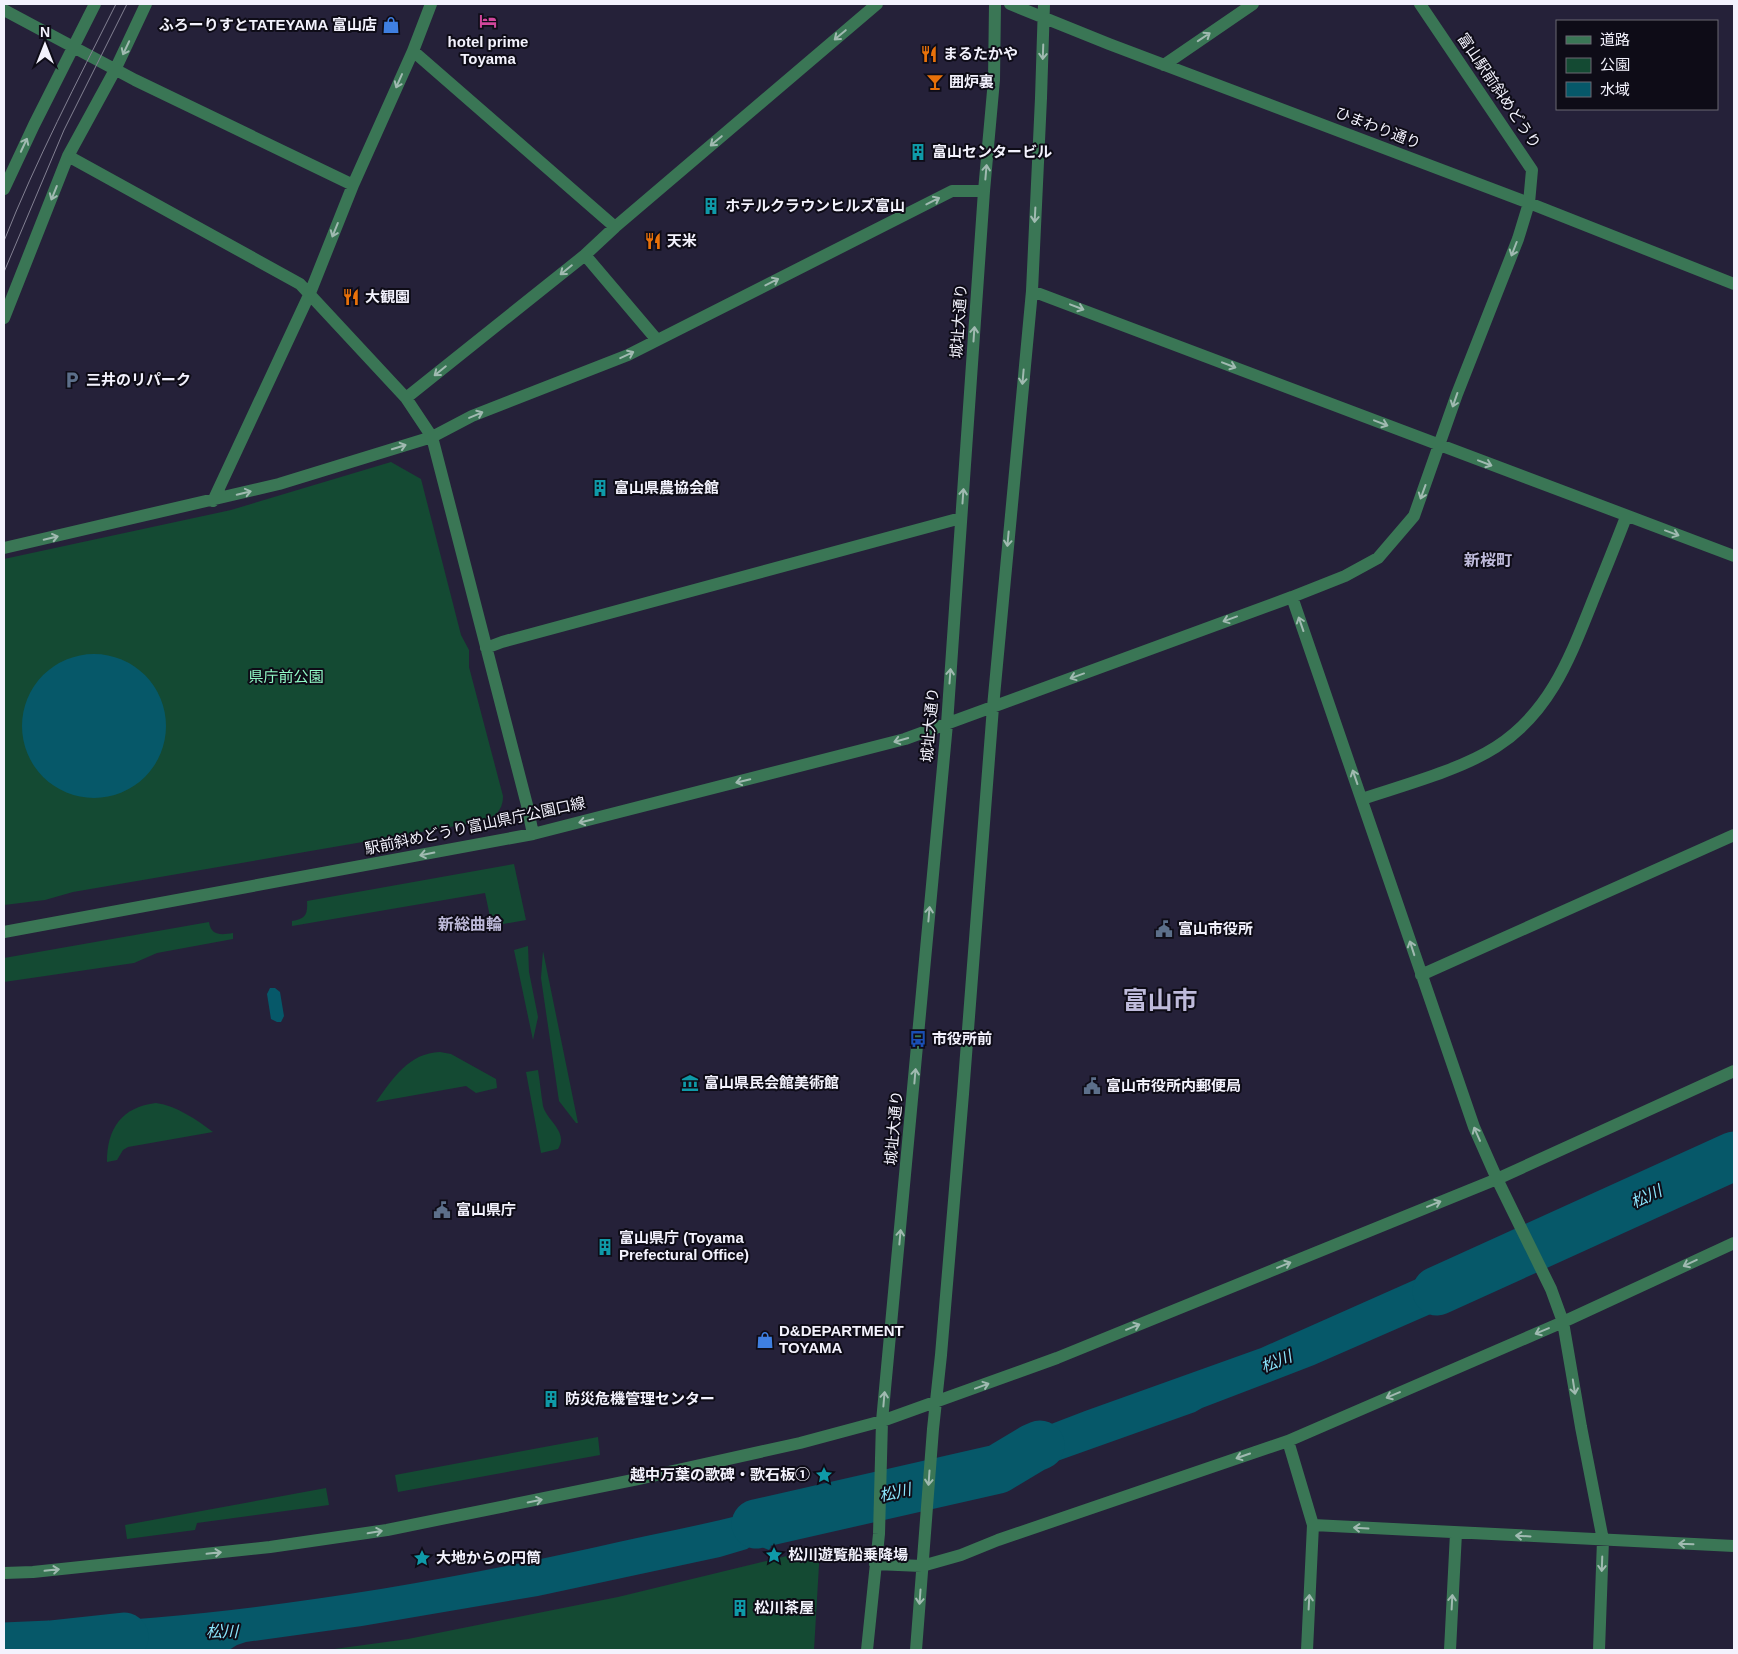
<svg xmlns="http://www.w3.org/2000/svg" width="1738" height="1654" font-family="Helvetica,'Noto Sans JP',sans-serif">
<style>
.green{fill:#144a33}
.water{fill:#065869}
.lines{fill:none;stroke-linecap:round;stroke-linejoin:round}
.river{stroke:#065869;stroke-width:49}
.minor{stroke:#3a7655;stroke-width:12}
.tram{stroke:#838193;stroke-width:1}
.oneway{stroke:#a0bab1}
.labels{text-anchor:middle;stroke-width:4;stroke-linejoin:round;paint-order:stroke}
.poi-label{font-size:15px;font-weight:bold;fill:#f3f2fd;stroke:#0e0c17;text-anchor:start}
.street-label{font-size:15px;fill:#f3f2fd;stroke:#0e0c17}
.park-label{font-size:15px;fill:#92fbc8;stroke:#0e0c17}
.neighbourhood-label{font-size:16px;font-weight:bold;fill:#bfbbdb;stroke:#0e0c17}
.water-label{font-size:16px;font-style:italic;fill:#8be5fc;stroke:#0e0c17}
.town-label{font-size:25px;font-weight:bold;fill:#bfbbdb;stroke:#0e0c17}
</style>
<rect width="100%" height="100%" fill="#252139"/>
<path class="green" d="M 391,462 L 421,479 L 461,635 L 469,650 L 469,667 L 503,796 C 503,818 485,820 467,824 L 73,892 L 45,900 L 4,905 L 4,559 L 231,510 Z
M 514,864 L 526,920 L 492,926 L 485,893 L 292,926 L 292,921 C 305,919 308,915 307,901 Z
M 209,922 C 211,936 221,935 233,933 L 233,939 L 157,953 L 134,963 L 4,982 L 4,958 Z
M 528,946 L 529,972 L 538,1017 L 533,1040 L 514,950 Z
M 543,951 L 578,1123 L 576,1123 L 559,1101 L 541,978 Z
M 440,1052 L 451,1054 L 496,1079 L 497,1088 L 476,1093 L 466,1086 L 376,1102 C 393,1078 409,1053 440,1052 Z
M 538,1070 C 540,1082 541,1094 543,1106 C 547,1121 569,1132 558,1149 L 541,1153 L 526,1072 Z
M 156,1103 C 177,1106 197,1120 213,1132 L 128,1147 L 123,1150 L 117,1160 L 107,1162 C 107,1128 122,1107 156,1103 Z
M 598,1437 L 600,1455 L 398,1492 L 395,1475 Z
M 326,1488 L 329,1505 L 197,1523 L 195,1530 L 127,1539 L 125,1525 Z
M 820,1548 L 814,1650 L 327,1650 L 408,1639 L 618,1597 Z"/>
<path class="water" d="M22 726a72 72 0 1 1 144 0a72 72 0 1 1-144 0Z
M 270,988 L 275,988 L 280,992 L 284,1016 L 281,1022 L 277,1022 L 271,1019 L 267,994 Z
M 1734,1132 L 1734,1176 L 1563,1254 L 1561,1250 L 1564,1244 L 1560,1235 L 1553,1233 L 1546,1220 Z
M 1493,1245 L 1498,1254 L 1496,1258 L 1500,1268 L 1505,1269 L 1511,1279 L 1314,1365 L 1202,1408 L 1195,1412 L 1032,1470 L 1017,1482 L 979,1493 L 980,1455 L 993,1451 L 1007,1441 L 1085,1411 L 1261,1348 Z
M 824,1490 L 821,1523 L 767,1537 L 771,1547 L 769,1550 L 754,1544 L 747,1549 L 720,1557 L 538,1596 L 362,1626 L 246,1642 L 237,1645 L 229,1650 L 59,1650 L 56,1624 C 236,1616 416,1587 592,1548 C 643,1536 694,1527 745,1514 C 772,1507 798,1498 824,1490 Z
M 37,1626 L 40,1650 L 4,1650 L 4,1629 Z"/>
<g class="lines">
<path class="river" d="M 1437,1291 L 1734,1156
M 756,1524 L 998,1469 L 1033,1448 L 1040,1445
M 4,1647 L 50,1645 L 124,1637"/>
<path class="minor" d="M 1010,4 L 1109,44 L 1529,203 L 1734,284
M 4,10 L 135,80 L 353,185
M 413,51 L 615,227
M 1164,65 L 1253,4
M 68,156 L 300,284 L 406,398 L 432,437 L 527,805 L 533,834
M 4,189 L 34,125 L 95,4
M 585,255 L 657,340
M 1032,291 L 1734,556
M 4,318 L 68,156 L 115,70 L 146,4
M 406,398 L 585,255 L 615,227 L 877,4
M 213,501 L 310,293 L 353,185 L 413,51 L 431,4
M 4,548 L 279,484 L 432,437 L 472,416 L 628,355 L 952,191 L 984,191
M 1292,597 L 1474,1127 L 1497,1179 L 1551,1289 L 1563,1322 L 1581,1427 L 1603,1540 L 1599,1650
M 486,648 L 502,642 L 961,518
M 1362,799 C 1404,785 1460,770 1496,747 C 1549,713 1569,660 1591,605 C 1603,575 1615,546 1626,517
M 4,932 L 533,834 L 905,739 L 1292,597 L 1345,576 L 1378,558 L 1414,516 L 1457,394 L 1518,239 L 1529,203 L 1532,170 L 1420,4
M 1421,975 L 1734,835
M 1288,1441 L 1313,1525 L 1307,1650
M 1313,1525 L 1734,1546
M 875,1564 L 922,1566 L 961,1555 L 998,1540 L 1288,1441 L 1563,1322 L 1734,1243
M 4,1573 L 33,1572 L 270,1547 L 387,1530 L 638,1479 L 800,1443 L 882,1421 L 1057,1358 L 1497,1179 L 1734,1071
M 867,1650 L 879,1534 L 882,1421 L 947,724 L 984,191 L 994,80 L 995,4
M 916,1650 L 933,1429 L 941,1355 L 963,1094 L 993,707 L 1032,291 L 1041,98 L 1044,4
M 1450,1650 L 1456,1533"/>
<path class="tram" d="M 4,241 C 36,160 77,82 116,4
M 4,272 L 64,130 L 127,4"/>
</g>
<defs><path id="oneway-shaft" d="M-6 0H5M1.5-3L5.5 0L1.5 3" fill="none" stroke-width="1.6" stroke-linecap="round" stroke-linejoin="round" transform="scale(1.25)"/></defs>
<g class="oneway">
<use href="#oneway-shaft" transform="translate(840 35) rotate(140)"/>
<use href="#oneway-shaft" transform="translate(1204 37) rotate(-34)"/>
<use href="#oneway-shaft" transform="translate(126 48) rotate(115)"/>
<use href="#oneway-shaft" transform="translate(1043 52) rotate(92)"/>
<use href="#oneway-shaft" transform="translate(399 81) rotate(114)"/>
<use href="#oneway-shaft" transform="translate(716 141) rotate(140)"/>
<use href="#oneway-shaft" transform="translate(24 145) rotate(-65)"/>
<use href="#oneway-shaft" transform="translate(986 172) rotate(-85)"/>
<use href="#oneway-shaft" transform="translate(54 193) rotate(112)"/>
<use href="#oneway-shaft" transform="translate(933 201) rotate(-27)"/>
<use href="#oneway-shaft" transform="translate(1035 215) rotate(93)"/>
<use href="#oneway-shaft" transform="translate(335 230) rotate(112)"/>
<use href="#oneway-shaft" transform="translate(1514 249) rotate(111)"/>
<use href="#oneway-shaft" transform="translate(566 270) rotate(141)"/>
<use href="#oneway-shaft" transform="translate(772 282) rotate(-27)"/>
<use href="#oneway-shaft" transform="translate(1077 307) rotate(21)"/>
<use href="#oneway-shaft" transform="translate(974 334) rotate(-86)"/>
<use href="#oneway-shaft" transform="translate(627 355) rotate(-25)"/>
<use href="#oneway-shaft" transform="translate(1229 365) rotate(21)"/>
<use href="#oneway-shaft" transform="translate(440 371) rotate(141)"/>
<use href="#oneway-shaft" transform="translate(1023 377) rotate(95)"/>
<use href="#oneway-shaft" transform="translate(1455 400) rotate(109)"/>
<use href="#oneway-shaft" transform="translate(476 415) rotate(-23)"/>
<use href="#oneway-shaft" transform="translate(1381 423) rotate(21)"/>
<use href="#oneway-shaft" transform="translate(399 447) rotate(-17)"/>
<use href="#oneway-shaft" transform="translate(1485 463) rotate(21)"/>
<use href="#oneway-shaft" transform="translate(1423 492) rotate(110)"/>
<use href="#oneway-shaft" transform="translate(244 493) rotate(-14)"/>
<use href="#oneway-shaft" transform="translate(963 496) rotate(-86)"/>
<use href="#oneway-shaft" transform="translate(1672 533) rotate(20)"/>
<use href="#oneway-shaft" transform="translate(51 538) rotate(-13)"/>
<use href="#oneway-shaft" transform="translate(1008 539) rotate(95)"/>
<use href="#oneway-shaft" transform="translate(1230 619) rotate(160)"/>
<use href="#oneway-shaft" transform="translate(1301 624) rotate(-109)"/>
<use href="#oneway-shaft" transform="translate(950 676) rotate(-86)"/>
<use href="#oneway-shaft" transform="translate(1077 676) rotate(160)"/>
<use href="#oneway-shaft" transform="translate(901 740) rotate(164)"/>
<use href="#oneway-shaft" transform="translate(1355 777) rotate(-109)"/>
<use href="#oneway-shaft" transform="translate(743 781) rotate(166)"/>
<use href="#oneway-shaft" transform="translate(586 821) rotate(166)"/>
<use href="#oneway-shaft" transform="translate(427 854) rotate(169)"/>
<use href="#oneway-shaft" transform="translate(929 914) rotate(-85)"/>
<use href="#oneway-shaft" transform="translate(1412 948) rotate(-108)"/>
<use href="#oneway-shaft" transform="translate(915 1076) rotate(-85)"/>
<use href="#oneway-shaft" transform="translate(1477 1134) rotate(-114)"/>
<use href="#oneway-shaft" transform="translate(1434 1204) rotate(-22)"/>
<use href="#oneway-shaft" transform="translate(900 1237) rotate(-85)"/>
<use href="#oneway-shaft" transform="translate(1690 1263) rotate(155)"/>
<use href="#oneway-shaft" transform="translate(1284 1265) rotate(-22)"/>
<use href="#oneway-shaft" transform="translate(1133 1327) rotate(-22)"/>
<use href="#oneway-shaft" transform="translate(1542 1331) rotate(157)"/>
<use href="#oneway-shaft" transform="translate(982 1386) rotate(-20)"/>
<use href="#oneway-shaft" transform="translate(1574 1387) rotate(81)"/>
<use href="#oneway-shaft" transform="translate(1393 1395) rotate(157)"/>
<use href="#oneway-shaft" transform="translate(884 1399) rotate(-85)"/>
<use href="#oneway-shaft" transform="translate(1243 1456) rotate(161)"/>
<use href="#oneway-shaft" transform="translate(929 1478) rotate(94)"/>
<use href="#oneway-shaft" transform="translate(535 1501) rotate(-12)"/>
<use href="#oneway-shaft" transform="translate(1361 1528) rotate(-177)"/>
<use href="#oneway-shaft" transform="translate(375 1532) rotate(-10)"/>
<use href="#oneway-shaft" transform="translate(1523 1536) rotate(-177)"/>
<use href="#oneway-shaft" transform="translate(1686 1544) rotate(-178)"/>
<use href="#oneway-shaft" transform="translate(214 1553) rotate(-6)"/>
<use href="#oneway-shaft" transform="translate(1602 1564) rotate(92)"/>
<use href="#oneway-shaft" transform="translate(52 1570) rotate(-6)"/>
<use href="#oneway-shaft" transform="translate(920 1597) rotate(94)"/>
<use href="#oneway-shaft" transform="translate(1309 1602) rotate(-87)"/>
<use href="#oneway-shaft" transform="translate(1452 1602) rotate(-87)"/>
</g>
<defs>
<g id="hotel-bare" transform="scale(1.35)"><path d="M-6-4.5h1.5V1H6V5H4.5V3h-9V5H-6ZM-4 0a1.8 1.8 0 1 1 3.6 0ZM.5 0V-2.5h3Q6-2.5 6 0Z" fill="#d1479c" stroke="#0e0c17" stroke-width="2.5" paint-order="stroke"/></g>
<g id="shop-bare" transform="scale(1.35)"><path d="M-5-2.5h2.3a2.7 3.5 0 0 1 5.4 0H5L5.5 6h-11ZM-1.5-2.5h3a1.5 2.3 0 0 0-3 0Z" fill="#3f7fe0" stroke="#0e0c17" stroke-width="2.5" paint-order="stroke"/></g>
<g id="restaurant-bare" transform="scale(1.35)"><path d="M-5-6h1v4h1v-4h1v4h1v-4h1v5L-1.5 .5V6h-2V.5L-5-1ZM5-6V6H3V1.5H1.5Q1.5-4 5-6Z" fill="#e8710a" stroke="#0e0c17" stroke-width="2.5" paint-order="stroke"/></g>
<g id="bar-bare" transform="scale(1.35)"><path d="M-6-5H6L.8 .8V4.5H3.5V6h-7V4.5H-.8V.8Z" fill="#e8710a" stroke="#0e0c17" stroke-width="2.5" paint-order="stroke"/></g>
<g id="building-bare" transform="scale(1.35)"><path d="M-4-6H4V6H1V3H-1V6H-4ZM-2.5-4.3h1.7v1.8h-1.7ZM.8-4.3h1.7v1.8H.8ZM-2.5-1h1.7V.8h-1.7ZM.8-1h1.7V.8H.8Z" fill="#0f9aa8" stroke="#0e0c17" stroke-width="2.5" paint-order="stroke"/></g>
<g id="parking-bare" transform="scale(1.35)"><path d="M-3.5-5.5H1a3.5 3.5 0 0 1 0 7H-1V5.5H-3.5ZM-1-3.4V-.6H.8a1.4 1.4 0 0 0 0-2.8Z" fill="#5c6f8a" stroke="#0e0c17" stroke-width="2.5" paint-order="stroke"/></g>
<g id="civic-bare" transform="scale(1.35)"><path d="M-.6-6.5H3V-4.5H.6V-3L4-1V1h2V6H-6V1h2V-1L-.6-3ZM-1.2 2.5V6h2.4V2.5Z" fill="#5c6f8a" stroke="#0e0c17" stroke-width="2.5" paint-order="stroke"/></g>
<g id="bus-bare" transform="scale(1.35)"><path d="M-5-6H5V4H4V6H2V4H-2V6H-4V4H-5ZM-3.5-4V0h7V-4ZM-3.5 1.2v1.5H-2V1.2ZM2 1.2v1.5H3.5V1.2Z" fill="#1a4fb4" stroke="#0e0c17" stroke-width="2.5" paint-order="stroke"/></g>
<g id="museum-bare" transform="scale(1.35)"><path d="M0-6L6-3V-2H-6V-3ZM-5-1h2V3h-2ZM-1-1h2V3h-2ZM3-1h2V3H3ZM-6 4H6V6H-6Z" fill="#0f9aa8" stroke="#0e0c17" stroke-width="2.5" paint-order="stroke"/></g>
<g id="sight-bare" transform="scale(1.35)"><path d="M0-6L1.8-2.2L6-1.7L2.9 1.2L3.7 5.4L0 3.3L-3.7 5.4L-2.9 1.2L-6-1.7L-1.8-2.2Z" fill="#0f9aa8" stroke="#0e0c17" stroke-width="2.5" paint-order="stroke"/></g>
</defs>
<g fill-rule="evenodd">
<use href="#hotel-bare" x="488" y="21"/>
<use href="#shop-bare" x="391" y="25"/>
<use href="#restaurant-bare" x="929" y="54"/>
<use href="#bar-bare" x="935" y="82"/>
<use href="#building-bare" x="918" y="152"/>
<use href="#building-bare" x="711" y="206"/>
<use href="#restaurant-bare" x="653" y="241"/>
<use href="#restaurant-bare" x="351" y="297"/>
<use href="#parking-bare" x="72" y="380"/>
<use href="#building-bare" x="600" y="488"/>
<use href="#civic-bare" x="1164" y="929"/>
<use href="#bus-bare" x="918" y="1039"/>
<use href="#museum-bare" x="690" y="1083"/>
<use href="#civic-bare" x="1092" y="1086"/>
<use href="#civic-bare" x="442" y="1210"/>
<use href="#building-bare" x="605" y="1247"/>
<use href="#shop-bare" x="765" y="1340"/>
<use href="#building-bare" x="551" y="1399"/>
<use href="#sight-bare" x="824" y="1475"/>
<use href="#sight-bare" x="774" y="1555"/>
<use href="#sight-bare" x="422" y="1558"/>
<use href="#building-bare" x="740" y="1608"/>
</g>
<g class="labels">
<g class="poi-label">
<text x="377" y="30" text-anchor="end">ふろーりすとTATEYAMA 富山店</text>
<text x="488" y="47" text-anchor="middle">hotel prime<tspan x="488" dy="17">Toyama</tspan></text>
<text x="943" y="59">まるたかや</text>
<text x="949" y="87">囲炉裏</text>
<text x="932" y="157">富山センタービル</text>
<text x="725" y="211">ホテルクラウンヒルズ富山</text>
<text x="667" y="246">天米</text>
<text x="365" y="302">大観園</text>
<text x="86" y="385">三井のリパーク</text>
<text x="614" y="493">富山県農協会館</text>
<text x="1178" y="934">富山市役所</text>
<text x="932" y="1044">市役所前</text>
<text x="704" y="1088">富山県民会館美術館</text>
<text x="1106" y="1091">富山市役所内郵便局</text>
<text x="456" y="1215">富山県庁</text>
<text x="619" y="1243">富山県庁 (Toyama<tspan x="619" dy="17">Prefectural Office)</tspan></text>
<text x="779" y="1336">D&amp;DEPARTMENT<tspan x="779" dy="17">TOYAMA</tspan></text>
<text x="565" y="1404">防災危機管理センター</text>
<text x="810" y="1480" text-anchor="end">越中万葉の歌碑・歌石板①</text>
<text x="788" y="1560">松川遊覧船乗降場</text>
<text x="436" y="1563">大地からの円筒</text>
<text x="754" y="1613">松川茶屋</text>
</g>
<g class="street-label">
<text transform="translate(1499 91) rotate(56)" y="5">富山駅前斜めどうり</text>
<text transform="translate(1378 128) rotate(21)" y="5">ひまわり通り</text>
<text transform="translate(959 321) rotate(-86)" y="5">城址大通り</text>
<text transform="translate(930 725) rotate(-85)" y="5">城址大通り</text>
<text transform="translate(475 826) rotate(-12)" y="5">駅前斜めどうり富山県庁公園口線</text>
<text transform="translate(894 1128) rotate(-85)" y="5">城址大通り</text>
</g>
<g class="park-label">
<text x="286" y="682">県庁前公園</text>
</g>
<g class="neighbourhood-label">
<text x="1488" y="566">新桜町</text>
<text x="470" y="930">新総曲輪</text>
</g>
<g class="water-label">
<text transform="translate(1646 1196) rotate(-25)" y="6">松川</text>
<text transform="translate(1276 1361) rotate(-22)" y="6">松川</text>
<text transform="translate(895 1492) rotate(-12)" y="6">松川</text>
<text x="222" y="1637">松川</text>
</g>
<g class="town-label">
<text x="1160" y="1009">富山市</text>
</g>
</g>
<rect width="1738" height="1654" fill="none" stroke="#f3f2fd" stroke-width="10"/>
<rect x="1556" y="20" width="162" height="90" fill="#0e0c17" stroke="#6a6873"/>
<rect x="1566" y="36" width="25" height="8" fill="#3a7655" stroke="#6a6873"/>
<text x="1600" y="45" font-size="15" fill="#f3f2fd">道路</text>
<rect x="1566" y="58" width="25" height="15" fill="#144a33" stroke="#6a6873"/>
<text x="1600" y="70" font-size="15" fill="#f3f2fd">公園</text>
<rect x="1566" y="82" width="25" height="15" fill="#065869" stroke="#6a6873"/>
<text x="1600" y="95" font-size="15" fill="#f3f2fd">水域</text>
<g transform="translate(45 45)" stroke="#0e0c17" stroke-width="4" paint-order="stroke">
<path d="M0-4L9 19L0 12L-9 19Z" fill="#f3f2fd"/>
<text y="-8" font-size="14" font-weight="bold" text-anchor="middle" fill="#f3f2fd">N</text>
</g>
</svg>
